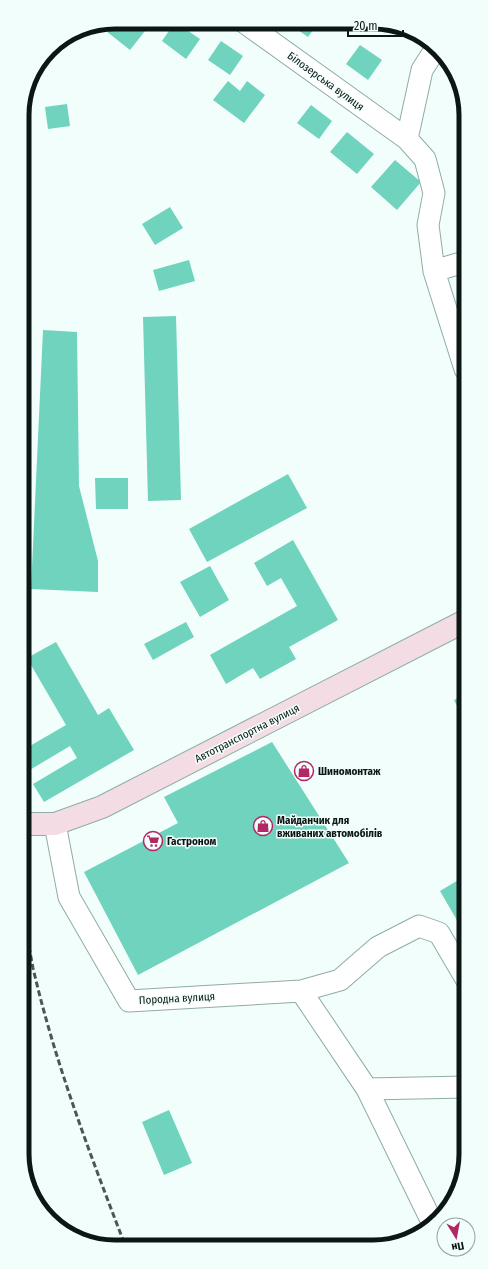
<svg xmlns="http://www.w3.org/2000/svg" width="488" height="1269" font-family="'Fira Sans Condensed',sans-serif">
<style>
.building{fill:#6fd3be}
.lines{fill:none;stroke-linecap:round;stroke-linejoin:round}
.minor-casing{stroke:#8faca5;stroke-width:23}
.secondary-casing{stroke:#8faca5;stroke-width:24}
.minor{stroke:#fff;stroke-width:21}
.secondary{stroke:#f3dce3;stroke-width:22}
.rail{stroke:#4c5755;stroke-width:3;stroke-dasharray:6 3;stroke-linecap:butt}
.labels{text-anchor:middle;stroke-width:3;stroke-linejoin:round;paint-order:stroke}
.street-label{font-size:11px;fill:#0c1715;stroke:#f2fefb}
.poi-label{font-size:11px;font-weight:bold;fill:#0c1715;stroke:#f2fefb;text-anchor:start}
.rim{fill:none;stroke:#0c1715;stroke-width:5}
</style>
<rect width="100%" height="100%" fill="#f2fefb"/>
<path class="building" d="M 114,22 L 134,22 L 145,31 L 130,50 L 106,31 Z
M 175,22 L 200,39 L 186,59 L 162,41 Z
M 288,23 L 318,23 L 308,37 Z
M 221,41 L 243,56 L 230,75 L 208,60 Z
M 360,45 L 382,60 L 368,80 L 346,64 Z
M 228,81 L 240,91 L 247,81 L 265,95 L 244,123 L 213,100 Z
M 67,104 L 70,126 L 48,129 L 45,107 Z
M 311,105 L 332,121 L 319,139 L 297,123 Z
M 347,132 L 374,154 L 357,174 L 330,152 Z
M 395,160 L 421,182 L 397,210 L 371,187 Z
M 170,207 L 183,228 L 155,245 L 142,224 Z
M 189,260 L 195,281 L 159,291 L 153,270 Z
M 176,316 L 181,500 L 148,501 L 143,317 Z
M 43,330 L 77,332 L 79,486 L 98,561 L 98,592 L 31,589 Z
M 288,474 L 307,508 L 207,562 L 189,529 Z
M 95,478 L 128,478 L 128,509 L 96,509 Z
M 293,540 L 338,620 L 289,647 L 296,659 L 260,679 L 253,668 L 226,684 L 210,655 L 297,606 L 281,578 L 267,586 L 254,563 Z
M 210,566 L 229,600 L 200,617 L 180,582 Z
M 186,622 L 194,637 L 153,660 L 144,644 Z
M 56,642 L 98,715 L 109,708 L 134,750 L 44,802 L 33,784 L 77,758 L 70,746 L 28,771 L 23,763 L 23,750 L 66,725 L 27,658 Z
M 465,695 L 465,722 L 454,700 Z
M 272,742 L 349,863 L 138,975 L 84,872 L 178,823 L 164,797 Z
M 465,876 L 465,927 L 462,929 L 440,891 Z
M 169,1110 L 192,1163 L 164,1175 L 142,1122 Z"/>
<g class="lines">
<g class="minor-casing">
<path id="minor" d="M 245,23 L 407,139
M 436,48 L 422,70 L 407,139 L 425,159 L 434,193 L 428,225 L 434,271 L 465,369
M 434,271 L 464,262
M 55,824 L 69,897 L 129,1001 L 301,991 L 367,1089 L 466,1087
M 301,991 L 340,980 L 378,947 L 419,926 L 439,933 L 466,979
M 367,1089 L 432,1222"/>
</g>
<g class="secondary-casing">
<path id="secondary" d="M 23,824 L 55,824 L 102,807 L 465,621"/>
</g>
<use href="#minor" class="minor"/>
<use href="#secondary" class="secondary"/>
<path class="rail" d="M 23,390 L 24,375 L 23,105
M 23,920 C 27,936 30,952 33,968 C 55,1063 90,1154 125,1245"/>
</g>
<defs>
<g id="shop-ring" transform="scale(1)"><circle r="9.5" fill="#f2fefb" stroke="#b32864" stroke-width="1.5"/><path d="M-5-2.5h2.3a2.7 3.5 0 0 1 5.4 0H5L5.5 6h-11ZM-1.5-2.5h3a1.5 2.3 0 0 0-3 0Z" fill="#b32864"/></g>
<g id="supermarket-ring" transform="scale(1)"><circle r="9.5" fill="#f2fefb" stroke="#b32864" stroke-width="1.5"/><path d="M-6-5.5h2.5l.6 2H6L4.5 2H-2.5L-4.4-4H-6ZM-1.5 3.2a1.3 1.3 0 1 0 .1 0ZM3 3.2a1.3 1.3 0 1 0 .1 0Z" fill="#b32864"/></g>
</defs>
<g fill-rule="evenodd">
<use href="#shop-ring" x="304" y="771"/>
<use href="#shop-ring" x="263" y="826"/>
<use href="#supermarket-ring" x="153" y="841"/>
</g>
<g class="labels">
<g class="street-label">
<text transform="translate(326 81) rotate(36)" y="4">Білозерська вулиця</text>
<text transform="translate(247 733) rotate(-27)" y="4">Автотранспортна вулиця</text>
<text transform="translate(177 998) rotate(-3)" y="4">Породна вулиця</text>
</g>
<g class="poi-label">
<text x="318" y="775">Шиномонтаж</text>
<text x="277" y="824">Майданчик для<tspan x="277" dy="13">вживаних автомобілів</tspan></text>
<text x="167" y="845">Гастроном</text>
</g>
</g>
<path d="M0 0H488V1269H0ZM115 29H373A86 86 0 0 1 459 115V1154A86 86 0 0 1 373 1240H115A86 86 0 0 1 29 1154V115A86 86 0 0 1 115 29Z" fill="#f2fefb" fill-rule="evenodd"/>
<path class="rim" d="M115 29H373A86 86 0 0 1 459 115V1154A86 86 0 0 1 373 1240H115A86 86 0 0 1 29 1154V115A86 86 0 0 1 115 29Z"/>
<g transform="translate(456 1237) rotate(169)"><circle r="19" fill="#f2fefb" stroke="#96a29f"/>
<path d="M0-3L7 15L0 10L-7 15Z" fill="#b32864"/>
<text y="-6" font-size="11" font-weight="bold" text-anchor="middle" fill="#0c1715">Пн</text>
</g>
<path d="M348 30v6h55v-6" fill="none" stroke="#0c1715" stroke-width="2"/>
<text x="354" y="30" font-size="12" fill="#0c1715" stroke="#f2fefb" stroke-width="3" paint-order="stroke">20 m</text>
</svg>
